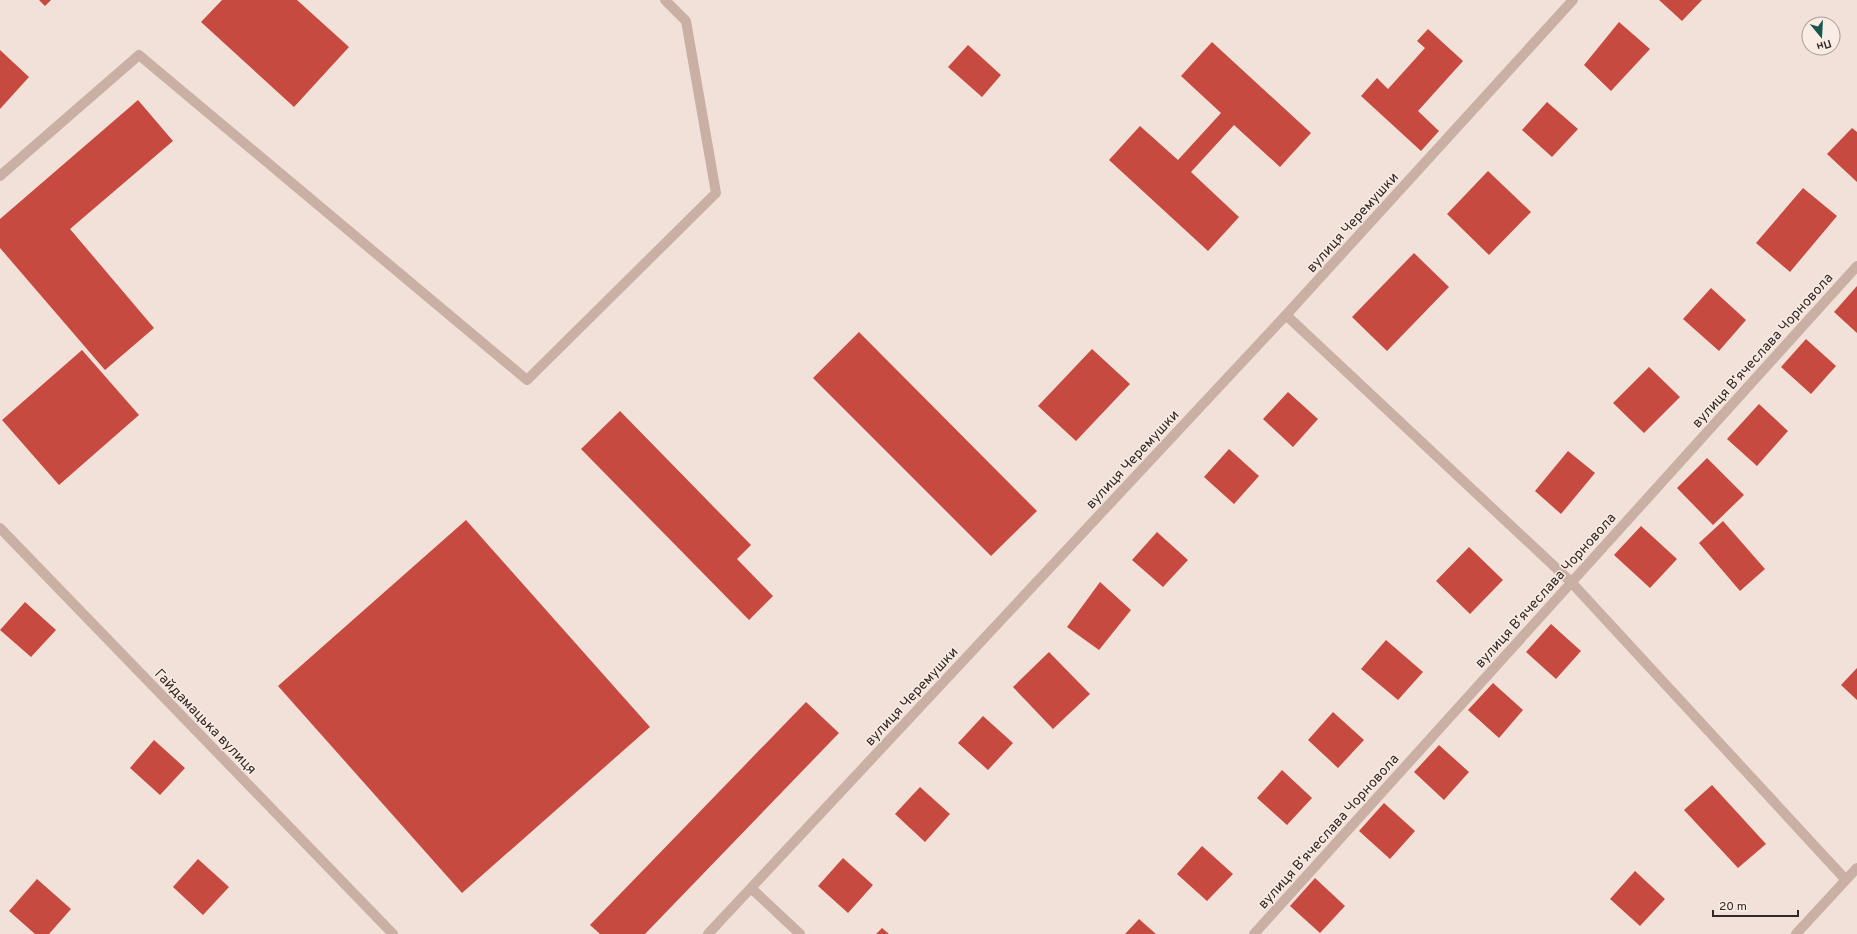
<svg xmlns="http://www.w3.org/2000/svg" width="1857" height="934" font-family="Overpass,sans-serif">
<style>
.building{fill:#c74a40}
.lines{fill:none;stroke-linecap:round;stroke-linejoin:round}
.service{stroke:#c9afa4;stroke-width:10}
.minor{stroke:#c9afa4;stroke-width:10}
.labels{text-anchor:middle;stroke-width:3;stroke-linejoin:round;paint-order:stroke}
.street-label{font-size:14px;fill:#342826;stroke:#f9ece4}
</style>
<rect width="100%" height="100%" fill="#f1e1d8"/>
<path class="building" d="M 39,0 L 51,0 L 45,6 Z
M 222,0 L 297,0 L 349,47 L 294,107 L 201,22 Z
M 1659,0 L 1702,0 L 1682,21 Z
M 1619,22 L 1650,49 L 1611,91 L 1584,65 Z
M 1428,29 L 1463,61 L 1418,111 L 1439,131 L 1421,151 L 1361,96 L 1377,78 L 1388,89 L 1425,48 L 1417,41 Z
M 1212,42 L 1311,133 L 1280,167 L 1234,125 L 1191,172 L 1239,217 L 1208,251 L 1109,160 L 1140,126 L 1178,160 L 1221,113 L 1181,76 Z
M 968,45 L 1001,75 L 982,97 L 948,67 Z
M 0,50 L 29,77 L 0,109 Z
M 138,100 L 173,141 L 70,229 L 154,328 L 105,370 L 0,248 L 0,219 Z
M 1547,102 L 1578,129 L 1552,157 L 1522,130 Z
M 1852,128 L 1857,132 L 1857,182 L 1827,154 Z
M 1488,171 L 1531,212 L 1489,255 L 1447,214 Z
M 1803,188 L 1837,216 L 1790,272 L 1756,243 Z
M 1414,253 L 1449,287 L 1387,351 L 1352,317 Z
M 1857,286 L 1857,333 L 1834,312 Z
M 1711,288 L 1746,320 L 1719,351 L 1683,319 Z
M 859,332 L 1037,511 L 991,556 L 813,378 Z
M 1806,339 L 1836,366 L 1811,394 L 1781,367 Z
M 1092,349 L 1130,384 L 1076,441 L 1038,406 Z
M 82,350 L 139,415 L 59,485 L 2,420 Z
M 1649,367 L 1680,397 L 1644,433 L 1613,403 Z
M 1288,392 L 1318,419 L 1293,447 L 1263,419 Z
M 1759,404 L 1788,431 L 1757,466 L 1727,439 Z
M 620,411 L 751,545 L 737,559 L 773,596 L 749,620 L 581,449 Z
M 1229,449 L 1259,476 L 1234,504 L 1204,477 Z
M 1568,451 L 1595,473 L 1561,514 L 1535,491 Z
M 1707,458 L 1744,495 L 1713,525 L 1677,488 Z
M 466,520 L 650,727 L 462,893 L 278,686 Z
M 1723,521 L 1765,569 L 1740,591 L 1699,543 Z
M 1641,526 L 1677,559 L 1650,588 L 1614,555 Z
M 1157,532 L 1188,560 L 1163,587 L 1132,560 Z
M 1469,547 L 1503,580 L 1470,614 L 1436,581 Z
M 1100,582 L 1131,610 L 1099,650 L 1067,627 Z
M 25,602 L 56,630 L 31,657 L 0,630 Z
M 1551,624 L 1581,651 L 1556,679 L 1526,652 Z
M 1386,640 L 1423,672 L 1398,700 L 1361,669 Z
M 1049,652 L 1090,694 L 1053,729 L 1013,687 Z
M 1857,668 L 1857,700 L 1841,685 Z
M 1493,683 L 1523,710 L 1499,738 L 1468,710 Z
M 806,702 L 839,733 L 645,934 L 600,934 L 590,925 Z
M 1333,712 L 1364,740 L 1338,768 L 1308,740 Z
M 983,716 L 1013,743 L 988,770 L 958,743 Z
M 154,740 L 185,768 L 160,795 L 130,768 Z
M 1439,745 L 1469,772 L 1444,800 L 1414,772 Z
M 1282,770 L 1312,798 L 1287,825 L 1257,798 Z
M 1712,785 L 1766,844 L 1738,868 L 1684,810 Z
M 920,787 L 950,814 L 925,842 L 895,814 Z
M 1384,803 L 1415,831 L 1390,859 L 1359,831 Z
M 1202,846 L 1233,874 L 1207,901 L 1177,874 Z
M 843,858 L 873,885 L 848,913 L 818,886 Z
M 198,859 L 229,887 L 203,915 L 173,887 Z
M 1635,871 L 1665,899 L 1640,926 L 1610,899 Z
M 1315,878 L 1345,906 L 1320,933 L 1290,906 Z
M 37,879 L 71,909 L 49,934 L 35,934 L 9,911 Z
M 1139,919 L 1156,934 L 1125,934 Z
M 882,928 L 889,934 L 876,934 Z"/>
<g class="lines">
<path class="service" d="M 0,176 L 139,55 L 527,380 L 716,193 L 686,21 L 665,0"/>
<path class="minor" d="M 1286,315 L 1571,582 L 1846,880
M 0,528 L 393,934
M 751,888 L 800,934
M 708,934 L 1286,315 L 1573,0
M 1254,934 L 1857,266
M 1796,934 L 1857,868"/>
</g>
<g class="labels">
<g class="street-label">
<text transform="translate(1352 222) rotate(-48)" y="5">вулиця Черемушки</text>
<text transform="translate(1762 350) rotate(-48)" y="5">вулиця Вʼячеслава Чорновола</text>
<text transform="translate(1132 459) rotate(-47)" y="5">вулиця Черемушки</text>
<text transform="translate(1545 590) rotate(-48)" y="5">вулиця Вʼячеслава Чорновола</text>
<text transform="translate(911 696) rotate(-47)" y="5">вулиця Черемушки</text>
<text transform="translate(206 721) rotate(46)" y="5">Гайдамацька вулиця</text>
<text transform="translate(1328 831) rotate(-48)" y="5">вулиця Вʼячеслава Чорновола</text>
</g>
</g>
<g transform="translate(1821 36) rotate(162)"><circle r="19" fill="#f9ece4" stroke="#aa9e98"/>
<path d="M0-3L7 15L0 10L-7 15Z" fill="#1b5550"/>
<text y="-6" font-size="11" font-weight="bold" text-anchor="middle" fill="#342826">Пн</text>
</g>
<path d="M1713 910v6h85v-6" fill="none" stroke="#342826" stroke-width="2"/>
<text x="1719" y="910" font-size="12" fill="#342826" stroke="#f9ece4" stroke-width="3" paint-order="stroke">20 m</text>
</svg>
